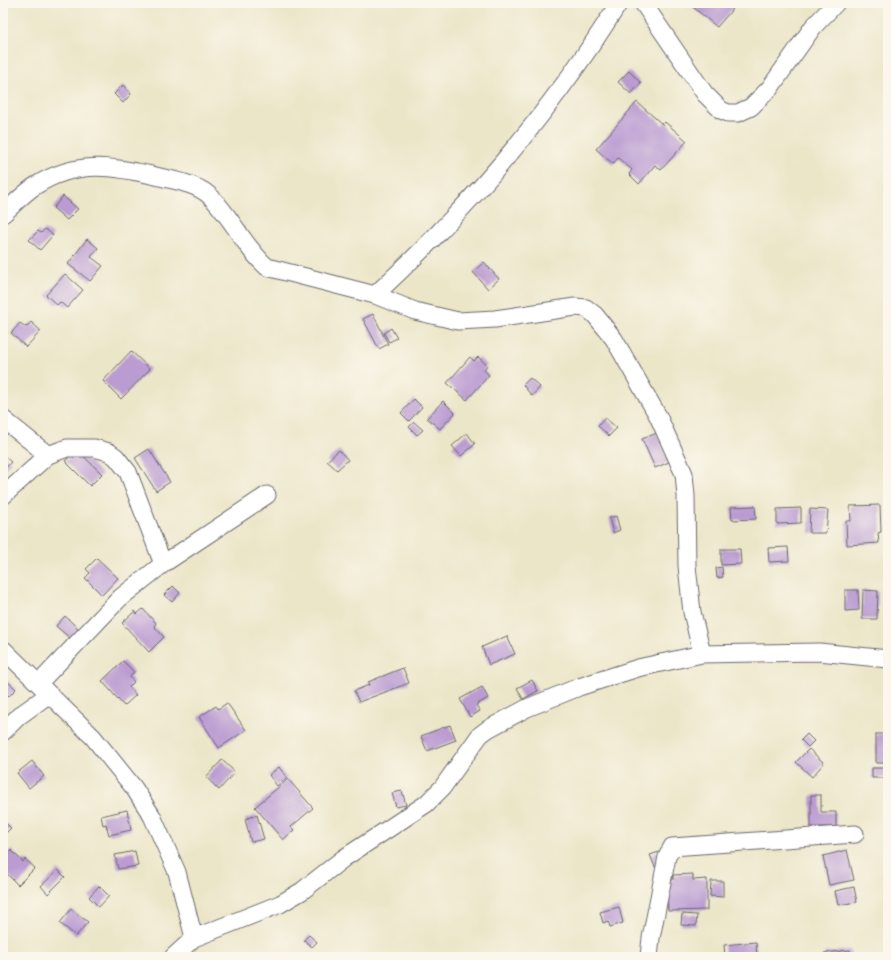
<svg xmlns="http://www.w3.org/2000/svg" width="891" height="960" font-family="'Patrick Hand',sans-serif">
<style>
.building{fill:#ba9bd2}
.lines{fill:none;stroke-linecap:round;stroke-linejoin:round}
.minor-casing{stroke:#69676d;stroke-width:19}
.minor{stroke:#fff;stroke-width:17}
</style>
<rect width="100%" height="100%" fill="#fbf7ec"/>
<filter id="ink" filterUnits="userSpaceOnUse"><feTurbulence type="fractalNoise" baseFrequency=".025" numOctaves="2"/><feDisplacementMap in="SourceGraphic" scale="8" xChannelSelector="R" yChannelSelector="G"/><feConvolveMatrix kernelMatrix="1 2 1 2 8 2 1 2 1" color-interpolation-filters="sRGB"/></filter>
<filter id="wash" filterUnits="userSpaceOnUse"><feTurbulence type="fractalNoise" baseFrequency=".012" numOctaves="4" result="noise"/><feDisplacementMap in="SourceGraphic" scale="16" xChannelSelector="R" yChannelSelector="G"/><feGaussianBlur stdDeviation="0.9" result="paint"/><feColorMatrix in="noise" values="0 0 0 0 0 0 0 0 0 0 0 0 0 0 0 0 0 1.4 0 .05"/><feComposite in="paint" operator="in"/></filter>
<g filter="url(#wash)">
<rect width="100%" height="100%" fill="#ece6c9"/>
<g id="blocks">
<path class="building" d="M 688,3 L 733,3 L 736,5 L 717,27 Z
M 629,71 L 641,83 L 631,94 L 618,82 Z
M 123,85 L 131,94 L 123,103 L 114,94 Z
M 637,102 L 663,125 L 665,122 L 687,141 L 661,170 L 655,165 L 639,184 L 629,174 L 632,170 L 618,158 L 613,164 L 596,149 Z
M 63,196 L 78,209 L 67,220 L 53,208 Z
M 45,229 L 53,235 L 40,250 L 29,240 L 38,231 L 41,233 Z
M 87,239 L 98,248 L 91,257 L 103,266 L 90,281 L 68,264 Z
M 484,262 L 499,279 L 488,289 L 473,272 Z
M 65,274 L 83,290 L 67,308 L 60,302 L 57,305 L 46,295 Z
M 373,314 L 388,344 L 379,349 L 363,319 Z
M 31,322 L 41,331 L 26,347 L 11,333 L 20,323 L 26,327 Z
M 391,328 L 397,338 L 389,342 L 384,333 Z
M 131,351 L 150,369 L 121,399 L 103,381 Z
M 470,357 L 474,361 L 478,357 L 487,365 L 484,370 L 489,375 L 467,400 L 447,383 Z
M 530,378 L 540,387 L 532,396 L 523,385 Z
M 414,399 L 422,407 L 409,421 L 401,413 Z
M 443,401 L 455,413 L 440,429 L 427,418 Z
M 605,418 L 617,428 L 609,436 L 598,426 Z
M 414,422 L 423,430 L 417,435 L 409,427 Z
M 467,433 L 475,444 L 461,456 L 452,446 Z
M 657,433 L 669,462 L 655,468 L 642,439 Z
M 149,449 L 170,482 L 156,491 L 135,458 Z
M 77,450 L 102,474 L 90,486 L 65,461 Z
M 339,450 L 348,460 L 337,470 L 327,461 Z
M 3,455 L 11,462 L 3,471 Z
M 880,505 L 881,532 L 878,533 L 879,543 L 847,545 L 846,521 L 851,521 L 850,506 Z
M 755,506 L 756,519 L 732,520 L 731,507 Z
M 801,508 L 801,523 L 777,524 L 777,509 Z
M 810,509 L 828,510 L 826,533 L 809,533 Z
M 616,516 L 620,530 L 613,533 L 609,518 Z
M 788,547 L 789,561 L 769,562 L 768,548 Z
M 721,549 L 740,549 L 741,564 L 721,565 Z
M 97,558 L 118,578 L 102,595 L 85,578 L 90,573 L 86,569 Z
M 722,567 L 723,577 L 717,578 L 716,568 Z
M 173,586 L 180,593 L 172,602 L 164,595 Z
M 845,590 L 858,590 L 859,610 L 845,611 Z
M 863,590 L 878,591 L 877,619 L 862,619 Z
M 143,609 L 156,623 L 154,626 L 164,637 L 149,652 L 122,623 L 135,611 L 137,614 Z
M 65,616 L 82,632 L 73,641 L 56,626 Z
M 507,636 L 515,654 L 489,665 L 482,647 Z
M 123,661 L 134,672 L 130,677 L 134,682 L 129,687 L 136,695 L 124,706 L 102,681 Z
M 403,668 L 409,683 L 359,702 L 354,691 L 369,685 L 368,682 Z
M 6,680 L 16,689 L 9,696 L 3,691 L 3,683 Z
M 532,680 L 538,691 L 523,699 L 517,688 Z
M 482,687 L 488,698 L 476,705 L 480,711 L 470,717 L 460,699 Z
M 227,703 L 246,730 L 219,748 L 199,717 L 216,706 L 218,709 Z
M 450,725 L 456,740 L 427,751 L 421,736 Z
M 807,734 L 814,741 L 808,747 L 801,740 Z
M 876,734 L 886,734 L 886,763 L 876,763 Z
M 809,749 L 824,763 L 812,777 L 796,762 Z
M 222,760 L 235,772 L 219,790 L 206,777 Z
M 32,761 L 44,776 L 29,788 L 17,773 Z
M 279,767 L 287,778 L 277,786 L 269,775 Z
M 872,768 L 886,768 L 886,778 L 872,778 Z
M 288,779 L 313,808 L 291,827 L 294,830 L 283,840 L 255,807 Z
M 402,791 L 406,805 L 396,807 L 392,793 Z
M 811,795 L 821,795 L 821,812 L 836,812 L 836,827 L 811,827 Z
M 127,810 L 131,830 L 109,835 L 106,824 L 103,825 L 101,816 Z
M 257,815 L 264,839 L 251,842 L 245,819 Z
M 3,821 L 11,828 L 3,836 Z
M 11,850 L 23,862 L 25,859 L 35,868 L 18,885 L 3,870 L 3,852 L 6,856 Z
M 847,850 L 854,880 L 829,885 L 823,856 Z
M 135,851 L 138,866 L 118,869 L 115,855 Z
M 659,852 L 664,863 L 655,867 L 650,855 Z
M 58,870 L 65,877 L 48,894 L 41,886 Z
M 693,874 L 693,880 L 707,879 L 707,910 L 668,911 L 667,880 L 673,880 L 673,875 Z
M 711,881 L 723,881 L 723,897 L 710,896 Z
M 99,886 L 109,896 L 99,907 L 89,897 Z
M 854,887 L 857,902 L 838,905 L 835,891 Z
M 619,907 L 623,923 L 610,927 L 608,921 L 603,923 L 600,912 Z
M 71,909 L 88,922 L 76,936 L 60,923 Z
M 682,914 L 697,915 L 696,926 L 681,925 Z
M 309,935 L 317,942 L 312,947 L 304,940 Z
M 756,942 L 757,957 L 725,957 L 724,945 Z
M 850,950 L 851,957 L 824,957 L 824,953 Z"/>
</g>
</g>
<g filter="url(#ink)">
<use href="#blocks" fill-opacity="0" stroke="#69676d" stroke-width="1"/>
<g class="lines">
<g class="minor-casing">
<path id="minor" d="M 643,3 L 705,94 L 721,110 L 728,113 L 738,113 L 751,107 L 770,88 L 813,27 L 836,3
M 3,214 C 13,205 23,194 35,186 C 77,159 114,166 160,177 C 177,181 197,184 210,196 C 232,217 244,247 267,267 L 375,295 L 415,311 L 458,321 L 495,319 L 575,307 L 586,308 L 595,315 L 614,339 L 658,416 L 684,474 L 686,496 L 687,566 L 692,612 L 702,654
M 375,295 C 398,273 421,252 442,229 C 508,161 568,84 619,3
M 3,419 L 48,455
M 3,496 L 48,455 L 67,448 L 94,448 L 109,452 L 116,457 L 128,472 L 163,564
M 3,649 L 93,737 L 134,788 L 152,816 L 177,872 L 194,938
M 39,683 L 120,598 L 163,564 L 267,495
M 3,732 L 19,716 L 48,695
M 173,957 L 194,938 L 280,904 L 302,891 L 344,858 L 426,804 L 442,788 L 480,735 L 488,729 L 527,708 L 579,687 L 638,668 L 702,654 L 819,652 L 888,659
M 649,957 L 651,938 L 667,857 L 672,847 L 855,834"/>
</g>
<use href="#minor" class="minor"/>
</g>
</g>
<rect width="891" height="960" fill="none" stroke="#fbf7ec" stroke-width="16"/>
</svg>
